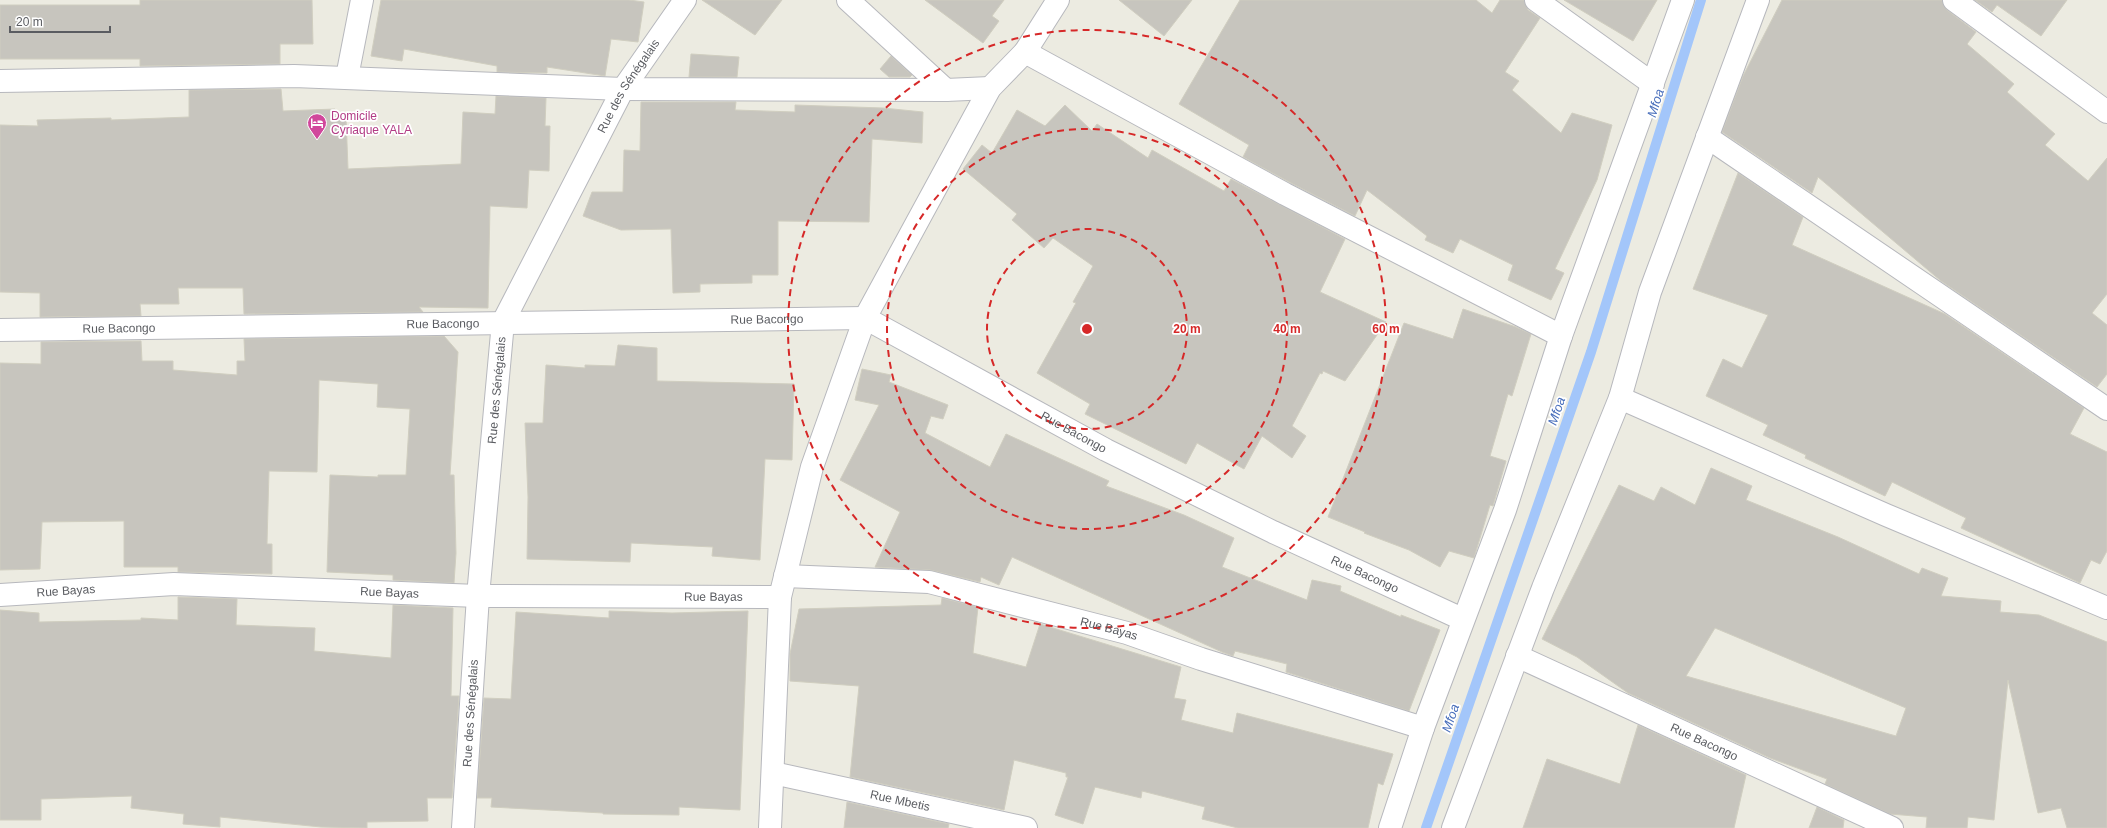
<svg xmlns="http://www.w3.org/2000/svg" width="2107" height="828" font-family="Helvetica,sans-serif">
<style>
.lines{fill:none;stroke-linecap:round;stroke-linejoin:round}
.stream{stroke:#a3c6fa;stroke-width:10}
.building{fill:#c7c5be;stroke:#d0cec0;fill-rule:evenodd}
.street-casing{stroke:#b7b8bd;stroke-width:24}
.street{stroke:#fff;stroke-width:22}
.ring{fill:none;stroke:#d62828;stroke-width:2;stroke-dasharray:7 5}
.labels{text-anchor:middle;stroke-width:3.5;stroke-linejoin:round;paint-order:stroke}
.street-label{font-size:12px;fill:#5a5c61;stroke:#fff}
.hotel-label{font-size:12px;fill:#b23c85;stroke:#fff;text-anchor:start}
.water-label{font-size:13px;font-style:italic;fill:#486ebb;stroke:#fff}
.centre{fill:#d62828;stroke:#fff;stroke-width:2}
.ring-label{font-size:12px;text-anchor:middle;font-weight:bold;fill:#d62828;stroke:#fff;stroke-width:3.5;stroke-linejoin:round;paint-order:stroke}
</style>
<rect width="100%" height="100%" fill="#ecebe1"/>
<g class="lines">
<path class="stream" d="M 1426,828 L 1591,352 L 1701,0"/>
</g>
<path class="building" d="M 140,0 L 312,0 L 313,44 L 280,44 L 280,64 L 140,66 L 140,59 L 0,59 L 0,5 L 140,5 Z
M 381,0 L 629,0 L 644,2 L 638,42 L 611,39 L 605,76 L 547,67 L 547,73 L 497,72 L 497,66 L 404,49 L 402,61 L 371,56 Z
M 702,0 L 782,0 L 755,35 Z
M 925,0 L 1004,0 L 992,16 L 999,21 L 983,43 Z
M 1119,0 L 1192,0 L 1164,36 Z
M 1240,0 L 1476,0 L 1492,13 L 1500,0 L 1524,0 L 1528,10 L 1540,18 L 1505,72 L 1519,81 L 1512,90 L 1561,133 L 1572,113 L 1612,125 L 1597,180 L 1555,269 L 1564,273 L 1551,300 L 1508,280 L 1513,265 L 1460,239 L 1453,253 L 1425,240 L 1427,236 L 1367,190 L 1355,216 L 1291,183 L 1243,157 L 1249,145 L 1179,104 Z
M 1564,0 L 1657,0 L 1633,41 Z
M 1782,0 L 1942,0 L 1947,10 L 1976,32 L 1967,44 L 2014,84 L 2007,92 L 2055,134 L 2045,145 L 2088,181 L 2107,158 L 2107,294 L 2092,313 L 2107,325 L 2107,374 L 2097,387 L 1941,281 L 1818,177 L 1812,193 L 1722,132 L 1743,76 Z
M 1975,0 L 2067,0 L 2041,36 L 1997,5 L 1992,12 Z
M 691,54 L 739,57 L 737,77 L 689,77 Z
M 891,56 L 912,75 L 910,77 L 889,77 L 880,69 Z
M 281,89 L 283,111 L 335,109 L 335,117 L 346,117 L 348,169 L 461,164 L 463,112 L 495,114 L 496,96 L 546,98 L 545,126 L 550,126 L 549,171 L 529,170 L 527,208 L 490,206 L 488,308 L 419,307 L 423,312 L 244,314 L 243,288 L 178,288 L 179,304 L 140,304 L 141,316 L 40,317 L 40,293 L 0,292 L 0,125 L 38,126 L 37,120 L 111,118 L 111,120 L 189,117 L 189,90 Z
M 641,102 L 736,102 L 735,110 L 795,112 L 795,105 L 883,108 L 923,112 L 922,143 L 872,139 L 869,222 L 778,221 L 778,275 L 752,275 L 752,283 L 700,284 L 700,292 L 673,293 L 671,229 L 621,230 L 583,216 L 592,192 L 623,192 L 624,150 L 640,151 Z
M 1065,105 L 1092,131 L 1097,124 L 1148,158 L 1152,150 L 1224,191 L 1231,179 L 1345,239 L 1320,292 L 1386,322 L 1345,381 L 1323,371 L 1322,374 L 1320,373 L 1292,426 L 1306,436 L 1292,458 L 1262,436 L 1244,469 L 1197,443 L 1186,464 L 1085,414 L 1090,404 L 1037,373 L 1076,303 L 1073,302 L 1093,266 L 1053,238 L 1044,248 L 1012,220 L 1017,214 L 963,169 L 982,145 L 992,153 L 1017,110 L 1045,126 Z
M 1738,173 L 1803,217 L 1792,245 L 1945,314 L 2084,408 L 2070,434 L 2107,452 L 2107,551 L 2100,564 L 2091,560 L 2080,583 L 1961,528 L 1966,518 L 1892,482 L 1885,496 L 1805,458 L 1806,455 L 1763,435 L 1768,425 L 1706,396 L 1723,359 L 1742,368 L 1768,315 L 1693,289 Z
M 1463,309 L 1516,327 L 1531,334 L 1512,396 L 1508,394 L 1490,456 L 1506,461 L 1493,506 L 1490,505 L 1474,558 L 1449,551 L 1440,567 L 1409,550 L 1364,533 L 1365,532 L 1328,517 L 1404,323 L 1453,339 Z
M 444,336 L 458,352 L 450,475 L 454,475 L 456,553 L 454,583 L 393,580 L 393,575 L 327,572 L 330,475 L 378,477 L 378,475 L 406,475 L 410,409 L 377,407 L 378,384 L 319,380 L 317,472 L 269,471 L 267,544 L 272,544 L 272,574 L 178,572 L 178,567 L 124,567 L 124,521 L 42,522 L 40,569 L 0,570 L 0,363 L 41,364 L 41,342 L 141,341 L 142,361 L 173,361 L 173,370 L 237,375 L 237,361 L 245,361 L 244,339 Z
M 618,345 L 657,348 L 657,381 L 794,384 L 792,460 L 765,459 L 760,560 L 712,556 L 713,547 L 631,543 L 630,562 L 527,559 L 528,497 L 525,423 L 543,423 L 546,365 L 585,368 L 585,365 L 615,366 Z
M 862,369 L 891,375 L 889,382 L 948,405 L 943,419 L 931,416 L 925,433 L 990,467 L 1006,434 L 1109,481 L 1106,486 L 1184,515 L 1234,538 L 1222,567 L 1307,600 L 1312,580 L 1341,586 L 1340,591 L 1401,617 L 1401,615 L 1440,630 L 1409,711 L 1286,672 L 1287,664 L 1235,651 L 1233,656 L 1222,652 L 1012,557 L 999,585 L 981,577 L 980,582 L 930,570 L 875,567 L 900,512 L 840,480 L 879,405 L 855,400 Z
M 1711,468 L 1752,486 L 1746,500 L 1838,537 L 1919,574 L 1922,568 L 1948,578 L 1941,596 L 2001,601 L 2000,612 L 2039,615 L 2107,642 L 2107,828 L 2067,828 L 2061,808 L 2038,813 L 2008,680 L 1994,820 L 1968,817 L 1967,828 L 1926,828 L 1927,817 L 1890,814 L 1825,784 L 1827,779 L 1770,758 L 1628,693 L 1577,657 L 1542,639 L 1619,485 L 1654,501 L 1661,487 L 1695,505 ZM 1715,628 L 1906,708 L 1896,736 L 1686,676 Z
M 178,597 L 237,599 L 236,625 L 315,628 L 314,651 L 391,658 L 393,605 L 453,608 L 451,696 L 459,696 L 452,798 L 427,798 L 428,821 L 367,822 L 367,828 L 321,827 L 220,817 L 220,827 L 183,824 L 184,814 L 131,808 L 132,796 L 41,799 L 41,820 L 0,820 L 0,610 L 39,613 L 39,622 L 141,620 L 141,618 L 178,620 Z
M 942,598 L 978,607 L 973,653 L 1026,667 L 1040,624 L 1181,667 L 1174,698 L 1186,700 L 1181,720 L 1233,733 L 1237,713 L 1393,754 L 1383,785 L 1378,783 L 1368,828 L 1238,828 L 1202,819 L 1205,807 L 1142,791 L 1141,798 L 1095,787 L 1083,824 L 1055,815 L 1068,777 L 1066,777 L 1066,773 L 1014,760 L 1004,810 L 850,777 L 859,686 L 790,681 L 790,654 L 799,609 L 941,605 Z
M 609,611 L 672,613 L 748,611 L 740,810 L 679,807 L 679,815 L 603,814 L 603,813 L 491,807 L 492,798 L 477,798 L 484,698 L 511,699 L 516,612 L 609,618 Z
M 1638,725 L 1746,775 L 1734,828 L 1523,828 L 1547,759 L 1620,784 Z
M 847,802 L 949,824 L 948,828 L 844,828 Z
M 1817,807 L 1844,820 L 1843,828 L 1809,828 Z"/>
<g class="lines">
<g class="street-casing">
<g id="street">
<path d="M 848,0 L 946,90"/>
<path d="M 1536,0 L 1653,84"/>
<path d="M 1954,0 L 2107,112"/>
<path d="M 1025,52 L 1285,194 L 1561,336"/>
<path d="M 347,77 L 362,0"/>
<path d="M 0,81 L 294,76 L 623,89 L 946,90 L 990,88"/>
<path d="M 1707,137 L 2107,409"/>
<path id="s1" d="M 0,330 L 865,318 L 1106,450 L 1273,532 L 1462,619"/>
<path d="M 1620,398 L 1886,515 L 2107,608"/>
<path id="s2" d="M 785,576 L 929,582 L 1127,633 L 1201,659 L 1423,728"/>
<path id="s3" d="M 0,595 L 174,584 L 478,596 L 780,597"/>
<path id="s4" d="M 1517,656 L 1892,828"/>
<path id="s5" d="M 773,773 L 1026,828"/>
<path id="s6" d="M 463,828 L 478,596 L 503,322 L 623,89 L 685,0"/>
<path d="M 770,828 L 780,597 L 812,467 L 865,318 L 990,88 L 1025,52 L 1058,0"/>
<path d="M 1390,828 L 1423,728 L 1505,510 L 1561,336 L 1683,0"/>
<path d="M 1453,828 L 1543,588 L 1620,398 L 1650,292 L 1758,0"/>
</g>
</g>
<use href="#street" class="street"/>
</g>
<g class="ring">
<circle cx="1087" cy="329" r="100"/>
<circle cx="1087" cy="329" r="200"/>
<circle cx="1087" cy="329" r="299"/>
</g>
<defs>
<g id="hotel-pin" transform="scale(1)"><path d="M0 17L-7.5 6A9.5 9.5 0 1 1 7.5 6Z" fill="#d1479c" stroke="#fff"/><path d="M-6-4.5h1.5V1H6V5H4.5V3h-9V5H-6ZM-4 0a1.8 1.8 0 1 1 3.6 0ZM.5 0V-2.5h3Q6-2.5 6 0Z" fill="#fff"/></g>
</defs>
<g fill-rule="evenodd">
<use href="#hotel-pin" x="317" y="123"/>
</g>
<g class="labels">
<g class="street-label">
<text dy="4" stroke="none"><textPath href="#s6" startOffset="775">Rue des Sénégalais</textPath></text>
<text dy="4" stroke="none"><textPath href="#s1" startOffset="767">Rue Bacongo</textPath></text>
<text dy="4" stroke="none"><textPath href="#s1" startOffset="443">Rue Bacongo</textPath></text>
<text dy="4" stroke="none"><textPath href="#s1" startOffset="119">Rue Bacongo</textPath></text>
<text dy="4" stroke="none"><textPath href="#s6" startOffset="439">Rue des Sénégalais</textPath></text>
<text dy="4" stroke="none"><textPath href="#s1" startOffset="1103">Rue Bacongo</textPath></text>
<text dy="4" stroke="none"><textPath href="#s1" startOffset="1427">Rue Bacongo</textPath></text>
<text dy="4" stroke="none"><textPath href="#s3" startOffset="66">Rue Bayas</textPath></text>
<text dy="4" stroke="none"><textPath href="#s3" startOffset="390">Rue Bayas</textPath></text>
<text dy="4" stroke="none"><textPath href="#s3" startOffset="714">Rue Bayas</textPath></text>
<text dy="4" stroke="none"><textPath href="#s2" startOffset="330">Rue Bayas</textPath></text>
<text dy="4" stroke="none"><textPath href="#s6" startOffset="115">Rue des Sénégalais</textPath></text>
<text dy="4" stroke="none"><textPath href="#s4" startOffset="206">Rue Bacongo</textPath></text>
<text dy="4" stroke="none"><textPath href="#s5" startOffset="130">Rue Mbetis</textPath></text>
</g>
<g class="hotel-label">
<text x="331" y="120">Domicile<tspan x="331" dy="14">Cyriaque YALA</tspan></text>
</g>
<g class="water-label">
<text transform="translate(1655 103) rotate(-73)" y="5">Mfoa</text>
<text transform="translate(1556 411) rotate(-71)" y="5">Mfoa</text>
<text transform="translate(1450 718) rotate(-71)" y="5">Mfoa</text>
</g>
</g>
<circle cx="1087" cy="329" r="6" class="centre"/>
<g class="ring-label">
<text x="1187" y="333">20 m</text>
<text x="1287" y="333">40 m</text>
<text x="1386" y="333">60 m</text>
</g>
<path d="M10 26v6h100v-6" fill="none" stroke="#5a5c61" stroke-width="2"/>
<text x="16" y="26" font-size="12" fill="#5a5c61" stroke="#ffffff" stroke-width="3" paint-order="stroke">20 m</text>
</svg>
